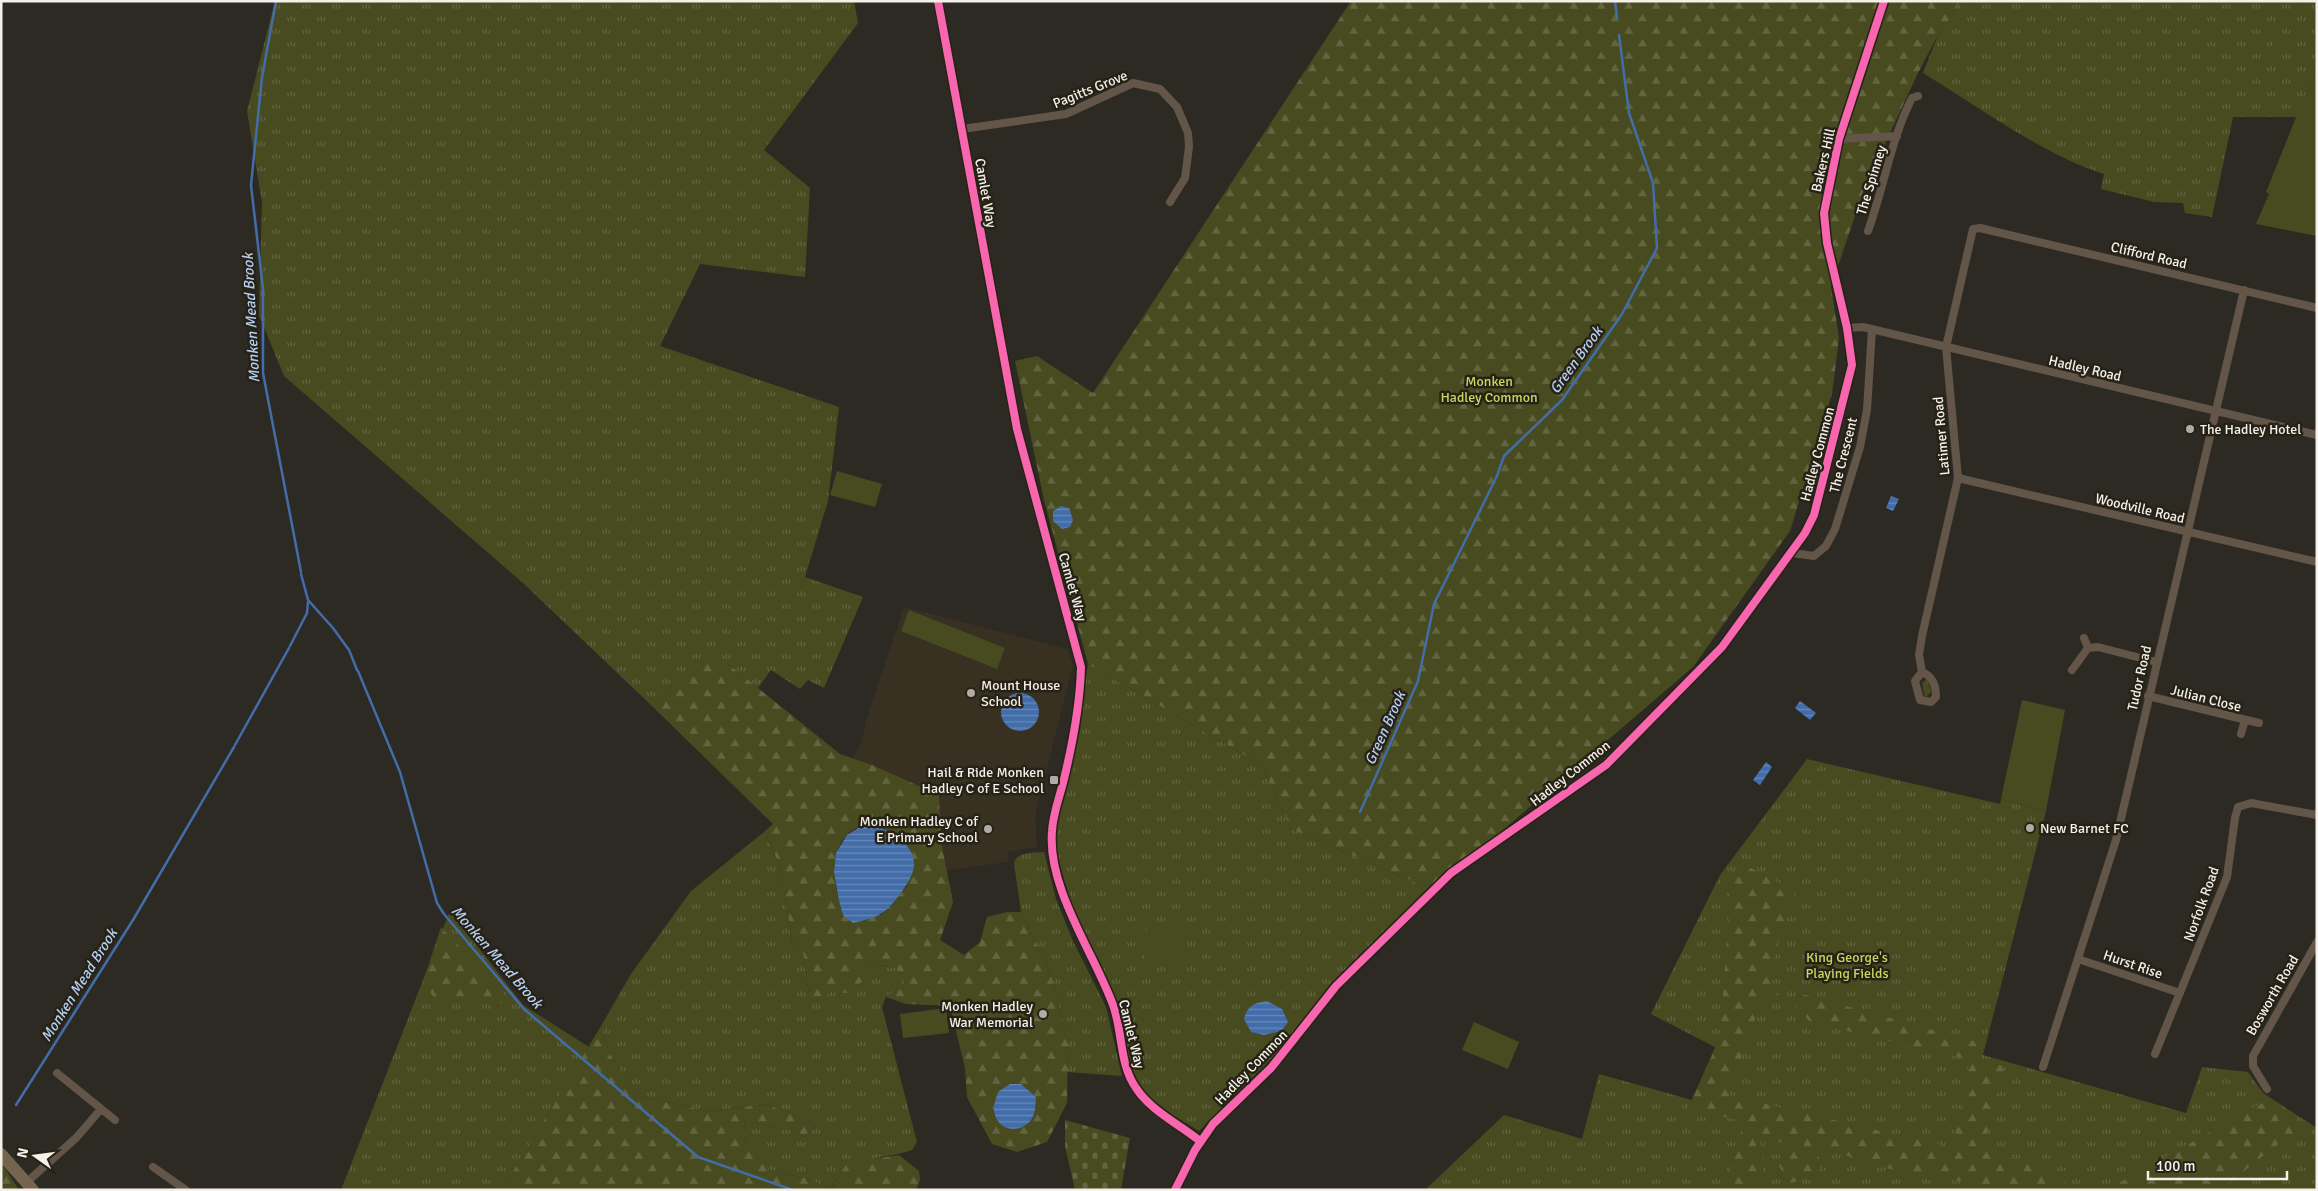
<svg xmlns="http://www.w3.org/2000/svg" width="2318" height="1191" font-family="Signika,sans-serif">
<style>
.built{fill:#383020}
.grass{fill:url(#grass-tufts)}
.forest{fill:url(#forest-firs);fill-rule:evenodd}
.cemetery{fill:url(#cemetery-stones)}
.garden{fill:#474b1f}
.water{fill:url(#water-rules)}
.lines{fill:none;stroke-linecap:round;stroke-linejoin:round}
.stream{stroke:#436da9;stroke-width:2.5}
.minor{stroke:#635649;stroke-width:8}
.tertiary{stroke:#635649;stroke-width:10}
.primary{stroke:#75644e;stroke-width:12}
.cycleway-casing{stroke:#272216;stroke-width:11}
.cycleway{stroke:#f766af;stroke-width:8}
.poi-dot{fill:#afaba5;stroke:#272216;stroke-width:2}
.labels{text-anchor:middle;stroke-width:5;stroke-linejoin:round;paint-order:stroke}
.street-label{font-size:14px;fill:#f5f1ea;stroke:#272216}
.park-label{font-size:14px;fill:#cad75e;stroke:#272216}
.poi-label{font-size:14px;fill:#f5f1ea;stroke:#272216;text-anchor:start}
.water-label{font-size:15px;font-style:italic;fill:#b5cef3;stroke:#272216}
</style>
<defs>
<pattern id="grass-tufts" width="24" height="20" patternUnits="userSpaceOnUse" patternTransform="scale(1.25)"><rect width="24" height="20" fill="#474b1f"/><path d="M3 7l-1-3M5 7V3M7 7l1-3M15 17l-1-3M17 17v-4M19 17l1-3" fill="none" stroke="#626540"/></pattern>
<pattern id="forest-firs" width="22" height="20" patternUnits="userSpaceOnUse" patternTransform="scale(1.25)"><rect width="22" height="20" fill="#474b1f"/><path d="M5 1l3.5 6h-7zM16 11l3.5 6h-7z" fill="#626540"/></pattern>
<pattern id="cemetery-stones" width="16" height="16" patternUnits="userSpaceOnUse" patternTransform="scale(1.25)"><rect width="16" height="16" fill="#474b1f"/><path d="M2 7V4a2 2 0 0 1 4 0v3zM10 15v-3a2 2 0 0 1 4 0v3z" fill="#626540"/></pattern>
<pattern id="water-rules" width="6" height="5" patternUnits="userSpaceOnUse" patternTransform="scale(1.25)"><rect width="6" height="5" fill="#436da9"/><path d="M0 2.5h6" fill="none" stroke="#6889b9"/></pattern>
</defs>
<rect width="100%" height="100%" fill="#2d2a24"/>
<path class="built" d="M 904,607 L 1068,649 L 1073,665 L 1035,817 L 1037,847 L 1008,852 L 1009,862 L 947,870 L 941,841 L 939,795 L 853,759 L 861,743 L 866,721 Z"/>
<path class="grass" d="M 275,1 L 854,1 L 858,23 L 764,150 L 810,188 L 805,277 L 700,264 L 660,346 L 839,407 L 828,501 L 805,577 L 863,597 L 824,688 L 808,680 L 800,689 L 771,670 L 758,688 L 727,663 L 670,686 L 653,707 L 523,583 L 284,376 L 259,315 L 262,202 L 247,111 Z
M 1958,1 L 2317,1 L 2317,65 L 2297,117 L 2233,117 L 2212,217 L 2185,213 L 2183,203 L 2154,202 L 2101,189 L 2104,174 C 2044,155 1977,106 1923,73 L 1938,35 L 1958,7 Z
M 1088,664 L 1262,765 L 1291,829 L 1429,888 L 1328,987 L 1286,1044 L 1199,1131 C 1176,1117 1154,1105 1138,1083 L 1072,905 L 1061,869 L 1056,842 L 1056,824 L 1075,747 Z
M 1807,759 L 2000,804 L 2001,799 L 2046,811 L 1983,1055 L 2186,1113 L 2202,1067 L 2248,1072 L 2263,1093 L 2317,1128 L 2317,1190 L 1425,1190 L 1504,1115 L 1582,1139 L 1599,1074 L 1692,1100 L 1715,1047 L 1651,1014 L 1720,875 Z
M 764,832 L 780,865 L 792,941 L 803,952 L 809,994 L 867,963 L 896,968 L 906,985 L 886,997 L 882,1007 L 917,1142 L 912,1150 C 881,1161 848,1154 831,1189 L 806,1178 L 768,1170 L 746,1147 L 744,1121 L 796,1131 L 804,1137 L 815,1126 L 808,1119 L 764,1104 L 711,1112 L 640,1096 L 609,1053 L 601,1026 L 631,974 L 691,891 Z
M 1044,852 L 1056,899 L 1073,941 L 1106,1007 L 1122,1076 L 1067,1072 L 1068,1045 L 1051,974 L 1021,912 L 1014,863 C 1017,851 1034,853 1044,852 Z
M 450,911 L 523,1005 L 589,1047 L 502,1190 L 341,1190 Z"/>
<path class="forest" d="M 1351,1 L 1958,1 L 1958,7 L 1938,35 L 1917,75 L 1864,189 L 1831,287 L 1839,338 L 1832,394 L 1790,531 L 1693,667 L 1462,865 L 1429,888 L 1291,829 L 1262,765 L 1088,664 L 1044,500 L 1015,361 L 1037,356 L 1093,393 Z
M 711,658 L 727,663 L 840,754 L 872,765 L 939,795 L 941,841 L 953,902 L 940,940 L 964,955 L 980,942 L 987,917 L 1007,912 L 1021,912 L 1051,974 L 1068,1045 L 1067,1103 L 1047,1142 L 1017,1152 L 992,1144 L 967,1097 L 965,1068 L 950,1006 L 906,1004 L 886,997 L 905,985 L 896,968 L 867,963 L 864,980 L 848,993 L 830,992 L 818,1001 L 809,994 L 803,952 L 792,941 L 780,865 L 764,832 L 773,824 L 653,707 L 670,686 ZM 866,823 L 888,830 L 907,886 L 881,915 L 843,915 C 836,890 827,858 846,836 C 851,830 860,826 866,823 Z
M 1927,679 L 1931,692 L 1926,697 L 1924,695 L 1922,683 Z
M 1751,868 L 1795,892 L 1768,975 L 1779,994 L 1760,1005 L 1728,1095 L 1953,1148 L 1970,1060 L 1810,1022 L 1795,1005 L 1802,994 L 1977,1042 L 1979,1062 L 2004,1066 L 1986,1139 L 2000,1155 L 2068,1176 L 2063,1190 L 1994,1190 L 1966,1182 L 1868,1165 L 1823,1145 L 1817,1151 L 1821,1165 L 1816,1176 L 1791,1183 L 1778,1165 L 1788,1145 L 1758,1134 L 1765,1165 L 1757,1190 L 1725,1190 L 1744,1121 L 1687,1110 L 1720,1039 L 1731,878 Z
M 441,927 L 513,1004 L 479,1002 L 459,996 L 435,999 L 423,982 Z
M 601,1026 L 609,1053 L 640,1096 L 711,1112 L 764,1104 L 808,1119 L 815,1126 L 804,1137 L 796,1131 L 744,1121 L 746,1147 L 763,1154 L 768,1170 L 806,1178 L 831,1189 L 847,1163 L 899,1155 L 919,1171 L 920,1180 L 916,1190 L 502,1190 Z
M 2266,1101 L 2311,1131 L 2287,1137 L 2220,1190 L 2106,1190 Z
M 1,1162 L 19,1190 L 1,1190 Z"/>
<path class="cemetery" d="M 1065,1120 L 1130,1138 L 1121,1190 L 1075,1190 L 1065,1146 Z"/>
<path class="garden" d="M2273.5 45a5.5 5.5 0 1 1 11 0a5.5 5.5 0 1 1-11 0Z
M 2317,65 L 2317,236 L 2256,224 L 2269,194 L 2266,192 Z
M 837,471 L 882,484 L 875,507 L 830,495 Z
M 909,610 L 1005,648 L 997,669 L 901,631 Z
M 2022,700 L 2065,710 L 2046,811 L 2001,799 Z
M 1183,924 L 1188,959 L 1146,966 L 1141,931 Z
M 946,1008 L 949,1033 L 903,1038 L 900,1014 Z
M 1474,1022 L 1519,1042 L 1508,1069 L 1462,1050 Z"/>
<path class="water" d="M 1891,496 L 1899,499 L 1893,511 L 1886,508 Z
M 1061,506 L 1069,508 L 1073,520 L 1070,527 L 1062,529 L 1053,521 L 1053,511 Z
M1001 712a19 19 0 1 1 38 0a19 19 0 1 1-38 0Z
M 1800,701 L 1816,713 L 1810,720 L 1795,708 Z
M 1766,762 L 1772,767 L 1760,785 L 1753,780 Z
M 866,823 C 885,827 916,843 914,866 C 913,880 891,909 879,915 C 871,919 861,921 853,923 L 843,915 L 839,901 L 834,872 L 836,853 L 847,835 Z
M 1267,1001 L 1282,1009 L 1288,1022 L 1281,1031 L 1264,1035 L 1251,1032 L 1244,1019 C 1248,1005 1254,1003 1267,1001 Z
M 1010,1084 L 1021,1084 L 1036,1097 C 1035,1105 1036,1113 1031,1120 C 1021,1133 1000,1132 995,1115 C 992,1108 996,1099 998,1092 Z"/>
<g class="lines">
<path class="stream" d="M 276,1 L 262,77 L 251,185 L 263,289 L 263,373 L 301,572
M 1615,1 L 1617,18
M 301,574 L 308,600 L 333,628 L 349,650 L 357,670
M 290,646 L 307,613 L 308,602
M 358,671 L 400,772 L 437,903 L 444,914 L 524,1009 L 698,1157 L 793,1190
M 235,745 L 289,648
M 1360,812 L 1418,681 L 1434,604 L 1497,476 L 1504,456 L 1562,400 L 1622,314 L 1657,248 L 1653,183 L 1629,113 L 1619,35
M 16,1105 L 133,920 L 234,747"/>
<path class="minor" d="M 962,129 L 1066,114 L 1133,83 L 1160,89 L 1177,107 L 1188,133 L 1189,147 L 1185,178 L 1170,202
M 1839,139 L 1897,136
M 1868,231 C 1884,187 1891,139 1912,98 L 1918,96
M 1847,328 L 1863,327 L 2317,435
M 1958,478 L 2317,562
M 1792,553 L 1814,556 L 1826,546 L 1835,529 L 1860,447 L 1867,410 L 1872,329
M 2084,638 L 2088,648
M 2072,670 L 2088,648 L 2098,647 L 2156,662
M 1922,672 C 1932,676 1936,686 1936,697 L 1931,702 L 1920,700 L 1915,681 L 1922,672 L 1919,655 L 1922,636 L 1958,478 L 1946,347 L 1973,229 L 1980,228 L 2317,308
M 2148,696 L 2259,723
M 2241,734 L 2245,720
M 2078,959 L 2180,993
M 2155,1054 L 2227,877 L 2235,818 L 2238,807 L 2251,803 L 2317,815
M 2043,1067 L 2116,840 L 2244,290
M 57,1073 L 115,1120
M 2267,1089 L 2253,1066 L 2253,1056 L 2317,942
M 1200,1141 C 1221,1113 1249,1092 1272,1067 C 1296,1041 1313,1012 1336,986 L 1451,873 L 1606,765 L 1722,647 L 1805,533 L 1814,515 L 1852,365 L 1847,328 L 1827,243 L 1824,213 L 1839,139 L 1884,1
M 153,1167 L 186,1190
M 27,1182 L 77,1137 L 101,1109"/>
<path class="tertiary" d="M 938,1 L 1017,429 L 1081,667 C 1080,704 1073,742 1064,779 C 1060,796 1053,813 1052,831 C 1047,888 1094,953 1113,1005 C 1123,1032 1119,1064 1136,1088 C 1151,1111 1179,1124 1200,1141 L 1175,1190"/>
<path class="primary" d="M 1,1154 L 33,1190"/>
<g class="cycleway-casing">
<path id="cycleway" d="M 938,1 L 1017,429 L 1081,667 C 1080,704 1073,742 1064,779 C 1060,796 1053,813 1052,831 C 1047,888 1094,953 1113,1005 C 1123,1032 1119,1064 1136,1088 C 1151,1111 1179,1124 1200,1141
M 1175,1190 L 1195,1150 L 1213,1124 L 1271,1068 L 1336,986 L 1451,873 L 1606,765 L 1722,647 L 1805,533 L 1814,515 L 1852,365 L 1847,328 L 1827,243 L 1824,213 L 1839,139 L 1884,1"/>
</g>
<use href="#cycleway" class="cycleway"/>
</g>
<g class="poi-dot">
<circle cx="2190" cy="429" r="5"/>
<circle cx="971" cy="693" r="5"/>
<rect x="1049" y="775" width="10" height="10" rx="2.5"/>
<circle cx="2030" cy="828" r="5"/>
<circle cx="988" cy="829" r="5"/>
<circle cx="1043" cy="1014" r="5"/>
</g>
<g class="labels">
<g class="street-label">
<text transform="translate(1090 89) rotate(-22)" y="5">Pagitts Grove</text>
<text transform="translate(1823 160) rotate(-77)" y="5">Bakers Hill</text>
<text transform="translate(1871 180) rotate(-73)" y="5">The Spinney</text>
<text transform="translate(986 193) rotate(80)" y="5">Camlet Way</text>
<text transform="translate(2149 255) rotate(13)" y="5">Clifford Road</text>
<text transform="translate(2085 368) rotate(13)" y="5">Hadley Road</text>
<text transform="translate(1941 436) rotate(-95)" y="5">Latimer Road</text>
<text transform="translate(1817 454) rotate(-75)" y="5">Hadley Common</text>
<text transform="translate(1843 455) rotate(-76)" y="5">The Crescent</text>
<text transform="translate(2140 508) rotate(13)" y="5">Woodville Road</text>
<text transform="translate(1073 587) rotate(74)" y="5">Camlet Way</text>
<text transform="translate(2139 678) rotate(-77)" y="5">Tudor Road</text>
<text transform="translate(2206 698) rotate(14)" y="5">Julian Close</text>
<text transform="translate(1570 773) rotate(-38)" y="5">Hadley Common</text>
<text transform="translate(2201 904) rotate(-70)" y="5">Norfolk Road</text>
<text transform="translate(2133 964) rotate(19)" y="5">Hurst Rise</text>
<text transform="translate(2272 995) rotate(-60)" y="5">Bosworth Road</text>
<text transform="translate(1132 1034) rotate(76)" y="5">Camlet Way</text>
<text transform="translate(1251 1067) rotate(-46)" y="5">Hadley Common</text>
</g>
<g class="park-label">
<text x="1489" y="386">Monken<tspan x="1489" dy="16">Hadley Common</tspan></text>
<text x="1847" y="962">King George's<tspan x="1847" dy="16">Playing Fields</tspan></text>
</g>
<g class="poi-label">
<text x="2200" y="434">The Hadley Hotel</text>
<text x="981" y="690">Mount House<tspan x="981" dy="16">School</tspan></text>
<text x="1044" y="777" text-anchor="end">Hail &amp; Ride Monken<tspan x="1044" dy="16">Hadley C of E School</tspan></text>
<text x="978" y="826" text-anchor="end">Monken Hadley C of<tspan x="978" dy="16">E Primary School</tspan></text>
<text x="2040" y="833">New Barnet FC</text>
<text x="1033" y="1011" text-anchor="end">Monken Hadley<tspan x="1033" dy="16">War Memorial</tspan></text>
</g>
<g class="water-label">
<text transform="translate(251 318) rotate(-93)" y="5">Monken Mead Brook</text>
<text transform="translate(1576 360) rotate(-54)" y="5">Green Brook</text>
<text transform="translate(1385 728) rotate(-66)" y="5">Green Brook</text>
<text transform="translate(497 957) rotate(49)" y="5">Monken Mead Brook</text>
<text transform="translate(79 985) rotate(-58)" y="5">Monken Mead Brook</text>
</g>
</g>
<rect width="2318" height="1191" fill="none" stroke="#f5f1ea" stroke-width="5"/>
<g transform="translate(35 1156) rotate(284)" stroke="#272216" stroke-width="4" paint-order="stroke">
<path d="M0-4L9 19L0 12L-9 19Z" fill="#f5f1ea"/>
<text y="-8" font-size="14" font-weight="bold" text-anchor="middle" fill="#f5f1ea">N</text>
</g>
<path d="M2148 1171v8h139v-8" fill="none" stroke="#f5f1ea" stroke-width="2.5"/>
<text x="2156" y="1171" font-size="15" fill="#f5f1ea" stroke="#272216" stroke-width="4" paint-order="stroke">100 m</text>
</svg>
